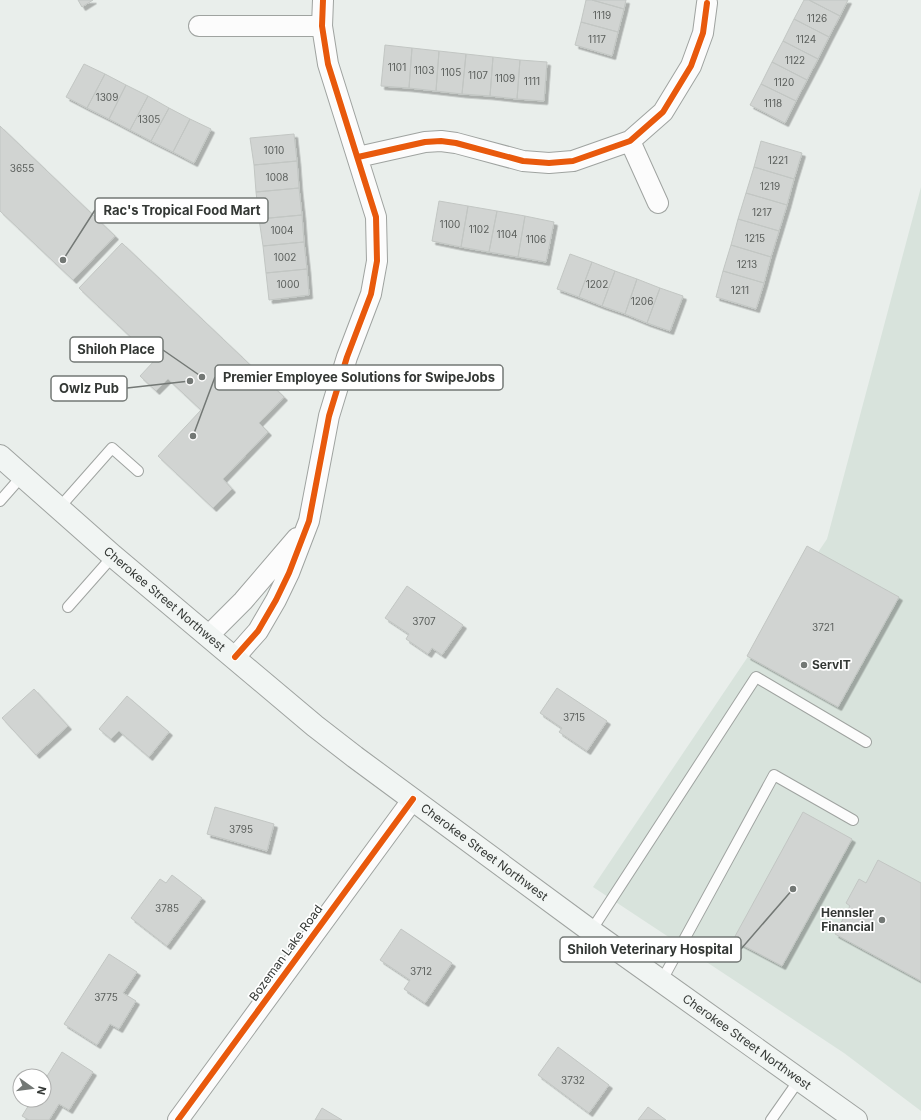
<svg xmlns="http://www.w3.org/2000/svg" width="921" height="1120" font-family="Inter,sans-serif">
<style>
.built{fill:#d8e3dc}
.building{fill:#d1d4d2;stroke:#c2c6c3;filter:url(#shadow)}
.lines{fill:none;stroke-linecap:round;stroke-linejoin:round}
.lane-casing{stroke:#9fa3a0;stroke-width:12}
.street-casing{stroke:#9fa3a0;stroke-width:22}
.secondary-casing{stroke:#9fa3a0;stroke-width:24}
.lane{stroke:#fcfcfc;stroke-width:10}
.street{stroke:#fcfcfc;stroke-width:20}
.secondary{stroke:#f1f5f3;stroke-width:22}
.cycleway-casing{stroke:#fff;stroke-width:8}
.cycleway{stroke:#e8590c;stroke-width:6}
.poi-dot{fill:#737875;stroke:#fff;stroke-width:1.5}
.labels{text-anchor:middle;stroke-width:3.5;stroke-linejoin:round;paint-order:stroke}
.number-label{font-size:10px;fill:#5b5f5c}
.street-label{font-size:12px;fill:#343835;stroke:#fff}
.poi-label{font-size:12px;font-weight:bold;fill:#343835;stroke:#fff;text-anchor:start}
.leader{fill:none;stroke:#737875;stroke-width:1.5}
.callout-dot{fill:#737875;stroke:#fff;stroke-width:1.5}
.callout{fill:#fff;stroke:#737875;stroke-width:1.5}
.callout-label{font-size:13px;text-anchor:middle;font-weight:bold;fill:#343835}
</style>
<defs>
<filter id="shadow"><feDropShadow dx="3.5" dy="3.5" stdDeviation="0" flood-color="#0004"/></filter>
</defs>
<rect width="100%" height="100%" fill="#e9eeeb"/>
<path class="built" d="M 921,187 L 921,1111 L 844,1053 L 593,887 L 827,539 Z"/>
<path class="building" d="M 78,0 L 93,0 L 82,7 Z
M 586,0 L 592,0 L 624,9 L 618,32 L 581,22 Z
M 592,0 L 626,0 L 624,9 Z
M 804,0 L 809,0 L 840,16 L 829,37 L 794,19 Z
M 809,0 L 848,0 L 840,16 Z
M 794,19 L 829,37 L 818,59 L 783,41 Z
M 581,22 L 618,32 L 612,56 L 575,45 Z
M 783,41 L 818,59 L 807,80 L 772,62 Z
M 385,45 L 412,48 L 409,88 L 381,86 Z
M 412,48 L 439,51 L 436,91 L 409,88 Z
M 439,51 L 466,54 L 462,94 L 436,91 Z
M 466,54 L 493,57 L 490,96 L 462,94 Z
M 493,57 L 520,60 L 517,99 L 490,96 Z
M 520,60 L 547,62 L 544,101 L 517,99 Z
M 772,62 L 807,80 L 796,101 L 761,84 Z
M 84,64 L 105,74 L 87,108 L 66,97 Z
M 105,74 L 126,85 L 109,119 L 87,108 Z
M 761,84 L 796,101 L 785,123 L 750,105 Z
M 126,85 L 148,96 L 130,130 L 109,119 Z
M 148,96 L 169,108 L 151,141 L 130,130 Z
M 169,108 L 190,119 L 173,152 L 151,141 Z
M 190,119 L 211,129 L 194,163 L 173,152 Z
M 0,126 L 115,236 L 73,280 L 0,211 Z
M 294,134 L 297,161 L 254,165 L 250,138 Z
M 761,141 L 802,153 L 794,179 L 754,167 Z
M 297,161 L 299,188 L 256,192 L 254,165 Z
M 754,167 L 794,179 L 787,205 L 746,193 Z
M 299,188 L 302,215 L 259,219 L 256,192 Z
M 746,193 L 787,205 L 779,231 L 738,219 Z
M 439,201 L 468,206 L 461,247 L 432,241 Z
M 468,206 L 497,211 L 489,252 L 461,247 Z
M 497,211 L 525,216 L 518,257 L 489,252 Z
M 302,215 L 304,242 L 263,246 L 259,219 Z
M 525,216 L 554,222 L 546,262 L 518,257 Z
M 738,219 L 779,231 L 771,257 L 731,245 Z
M 304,242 L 307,269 L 266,273 L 263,246 Z
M 122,243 L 284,397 L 259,423 L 268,432 L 223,479 L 232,489 L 213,508 L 158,456 L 201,410 L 168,379 L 156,391 L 140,376 L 155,360 L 79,288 Z
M 731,245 L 771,257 L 764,283 L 723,271 Z
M 570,254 L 592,262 L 579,297 L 557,289 Z
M 592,262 L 615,271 L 602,306 L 579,297 Z
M 307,269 L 309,295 L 269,300 L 266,273 Z
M 615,271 L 637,279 L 625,314 L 602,306 Z
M 723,271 L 764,283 L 756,309 L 716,297 Z
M 637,279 L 660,288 L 647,323 L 625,314 Z
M 660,288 L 683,296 L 670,331 L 647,323 Z
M 807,546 L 899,597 L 838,707 L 747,656 Z
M 407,586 L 463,625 L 442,655 L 432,648 L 428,654 L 406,639 L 409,634 L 385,618 Z
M 557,688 L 607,721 L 587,751 L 559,732 L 562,728 L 540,713 Z
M 34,689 L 68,726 L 36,755 L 2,718 Z
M 127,696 L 169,732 L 149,757 L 119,731 L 111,739 L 99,729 Z
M 215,807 L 274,824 L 267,851 L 207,834 Z
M 803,812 L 852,839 L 782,966 L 733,940 Z
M 878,860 L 921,883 L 921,981 L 835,934 L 850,906 L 846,903 L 859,879 L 866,883 Z
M 172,875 L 202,898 L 167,946 L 131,918 L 160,879 L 166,883 Z
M 401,929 L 452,963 L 425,1003 L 404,989 L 410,980 L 380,960 Z
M 109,954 L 137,972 L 123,993 L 136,1001 L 119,1029 L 110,1024 L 97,1045 L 64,1024 Z
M 558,1047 L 609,1085 L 589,1113 L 538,1075 Z
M 62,1052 L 93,1072 L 69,1110 L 59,1104 L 49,1120 L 29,1120 L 22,1116 L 32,1100 L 44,1100 L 44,1081 Z
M 648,1107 L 666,1120 L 638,1120 Z
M 322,1108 L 342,1120 L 315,1120 Z"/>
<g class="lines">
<g class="lane-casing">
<path id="lane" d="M 0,501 L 22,476
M 59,508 L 112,448 L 138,471
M 68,607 L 113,556
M 591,931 L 756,677 L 866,742
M 661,982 L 774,775 L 853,820
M 771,1120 L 799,1080"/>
</g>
<g class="street-casing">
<path id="street" d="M 199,26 L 322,26
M 630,141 L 658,203
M 358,157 L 425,142 L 441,141 L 456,143 L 523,161 L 549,163 L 573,161 L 630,141 L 663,112 L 691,66 L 703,33 L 707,3
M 209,635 L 243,601 L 297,538
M 235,657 L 258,631 L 276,600 L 289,573 L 309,521 L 329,416 L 347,357 L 371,294 L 377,261 L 376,217 L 328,64 L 322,26 L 323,0
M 178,1120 L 413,799"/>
</g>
<g class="secondary-casing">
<g id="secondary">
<path id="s1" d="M 0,456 L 113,556 L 315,726 L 355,757 L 591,931 L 856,1120"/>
</g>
</g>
<use href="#lane" class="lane"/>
<use href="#street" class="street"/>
<use href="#secondary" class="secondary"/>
<g class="cycleway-casing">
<path id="cycleway" d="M 358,157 L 425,142 L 441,141 L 456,143 L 523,161 L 549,163 L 573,161 L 630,141 L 663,112 L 691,66 L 703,33 L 707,3
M 235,657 L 258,631 L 276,600 L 289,573 L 309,521 L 329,416 L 347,357 L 371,294 L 377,261 L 376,217 L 328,64 L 322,26 L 323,0
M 178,1120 L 413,799"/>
</g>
<use href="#cycleway" class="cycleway"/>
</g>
<g class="poi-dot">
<circle cx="804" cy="665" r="4"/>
<circle cx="882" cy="920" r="4"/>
</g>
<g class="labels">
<g class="number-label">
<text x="602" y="19">1119</text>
<text x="817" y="22">1126</text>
<text x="597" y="43">1117</text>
<text x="806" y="43">1124</text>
<text x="795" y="64">1122</text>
<text x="397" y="71">1101</text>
<text x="424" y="74">1103</text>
<text x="451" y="76">1105</text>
<text x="478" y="79">1107</text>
<text x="505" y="82">1109</text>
<text x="532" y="85">1111</text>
<text x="784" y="86">1120</text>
<text x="107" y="101">1309</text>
<text x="773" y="107">1118</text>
<text x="149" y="123">1305</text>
<text x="274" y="154">1010</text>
<text x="778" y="164">1221</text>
<text x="22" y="172">3655</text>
<text x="277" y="181">1008</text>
<text x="770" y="190">1219</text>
<text x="762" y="216">1217</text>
<text x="450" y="228">1100</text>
<text x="479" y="233">1102</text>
<text x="282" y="234">1004</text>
<text x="507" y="238">1104</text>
<text x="755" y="242">1215</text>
<text x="536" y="243">1106</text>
<text x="285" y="261">1002</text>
<text x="747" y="268">1213</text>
<text x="288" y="288">1000</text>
<text x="597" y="288">1202</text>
<text x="740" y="294">1211</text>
<text x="642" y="305">1206</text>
<text x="424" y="625">3707</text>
<text x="823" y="631">3721</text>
<text x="574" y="721">3715</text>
<text x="241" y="833">3795</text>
<text x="167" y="912">3785</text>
<text x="421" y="975">3712</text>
<text x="106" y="1001">3775</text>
<text x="573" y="1084">3732</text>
</g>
<g class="street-label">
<text dy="4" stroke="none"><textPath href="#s1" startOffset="218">Cherokee Street Northwest</textPath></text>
<text dy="4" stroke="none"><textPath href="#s1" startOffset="626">Cherokee Street Northwest</textPath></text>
<text transform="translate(286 953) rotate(-54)" y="4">Bozeman Lake Road</text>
<text dy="4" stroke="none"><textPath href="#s1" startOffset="950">Cherokee Street Northwest</textPath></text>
</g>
<g class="poi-label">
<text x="812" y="669">ServIT</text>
<text x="874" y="917" text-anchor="end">Hennsler<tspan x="874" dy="14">Financial</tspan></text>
</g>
</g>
<path class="leader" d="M63 260L95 210M202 377L163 350M193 436L215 377M190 381L127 388M793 889L741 949"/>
<g class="callout-dot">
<circle cx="63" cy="260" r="4"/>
<circle cx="202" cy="377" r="4"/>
<circle cx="193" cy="436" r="4"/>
<circle cx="190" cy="381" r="4"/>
<circle cx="793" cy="889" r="4"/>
</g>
<g class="callout">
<rect x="95" y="198" width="173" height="25" rx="4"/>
<rect x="70" y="337" width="93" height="25" rx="4"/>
<rect x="215" y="365" width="288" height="25" rx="4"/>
<rect x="51" y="376" width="76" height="25" rx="4"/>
<rect x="560" y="937" width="181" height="25" rx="4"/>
</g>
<g class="callout-label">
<text x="182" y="215">Rac's Tropical Food Mart</text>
<text x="116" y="354">Shiloh Place</text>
<text x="359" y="382">Premier Employee Solutions for SwipeJobs</text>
<text x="89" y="393">Owlz Pub</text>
<text x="650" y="954">Shiloh Veterinary Hospital</text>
</g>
<g transform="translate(32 1088) rotate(104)"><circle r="19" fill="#ffffff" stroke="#aeafae"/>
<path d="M0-3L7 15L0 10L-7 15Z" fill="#737875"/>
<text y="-6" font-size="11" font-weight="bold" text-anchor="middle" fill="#343835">N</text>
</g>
</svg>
